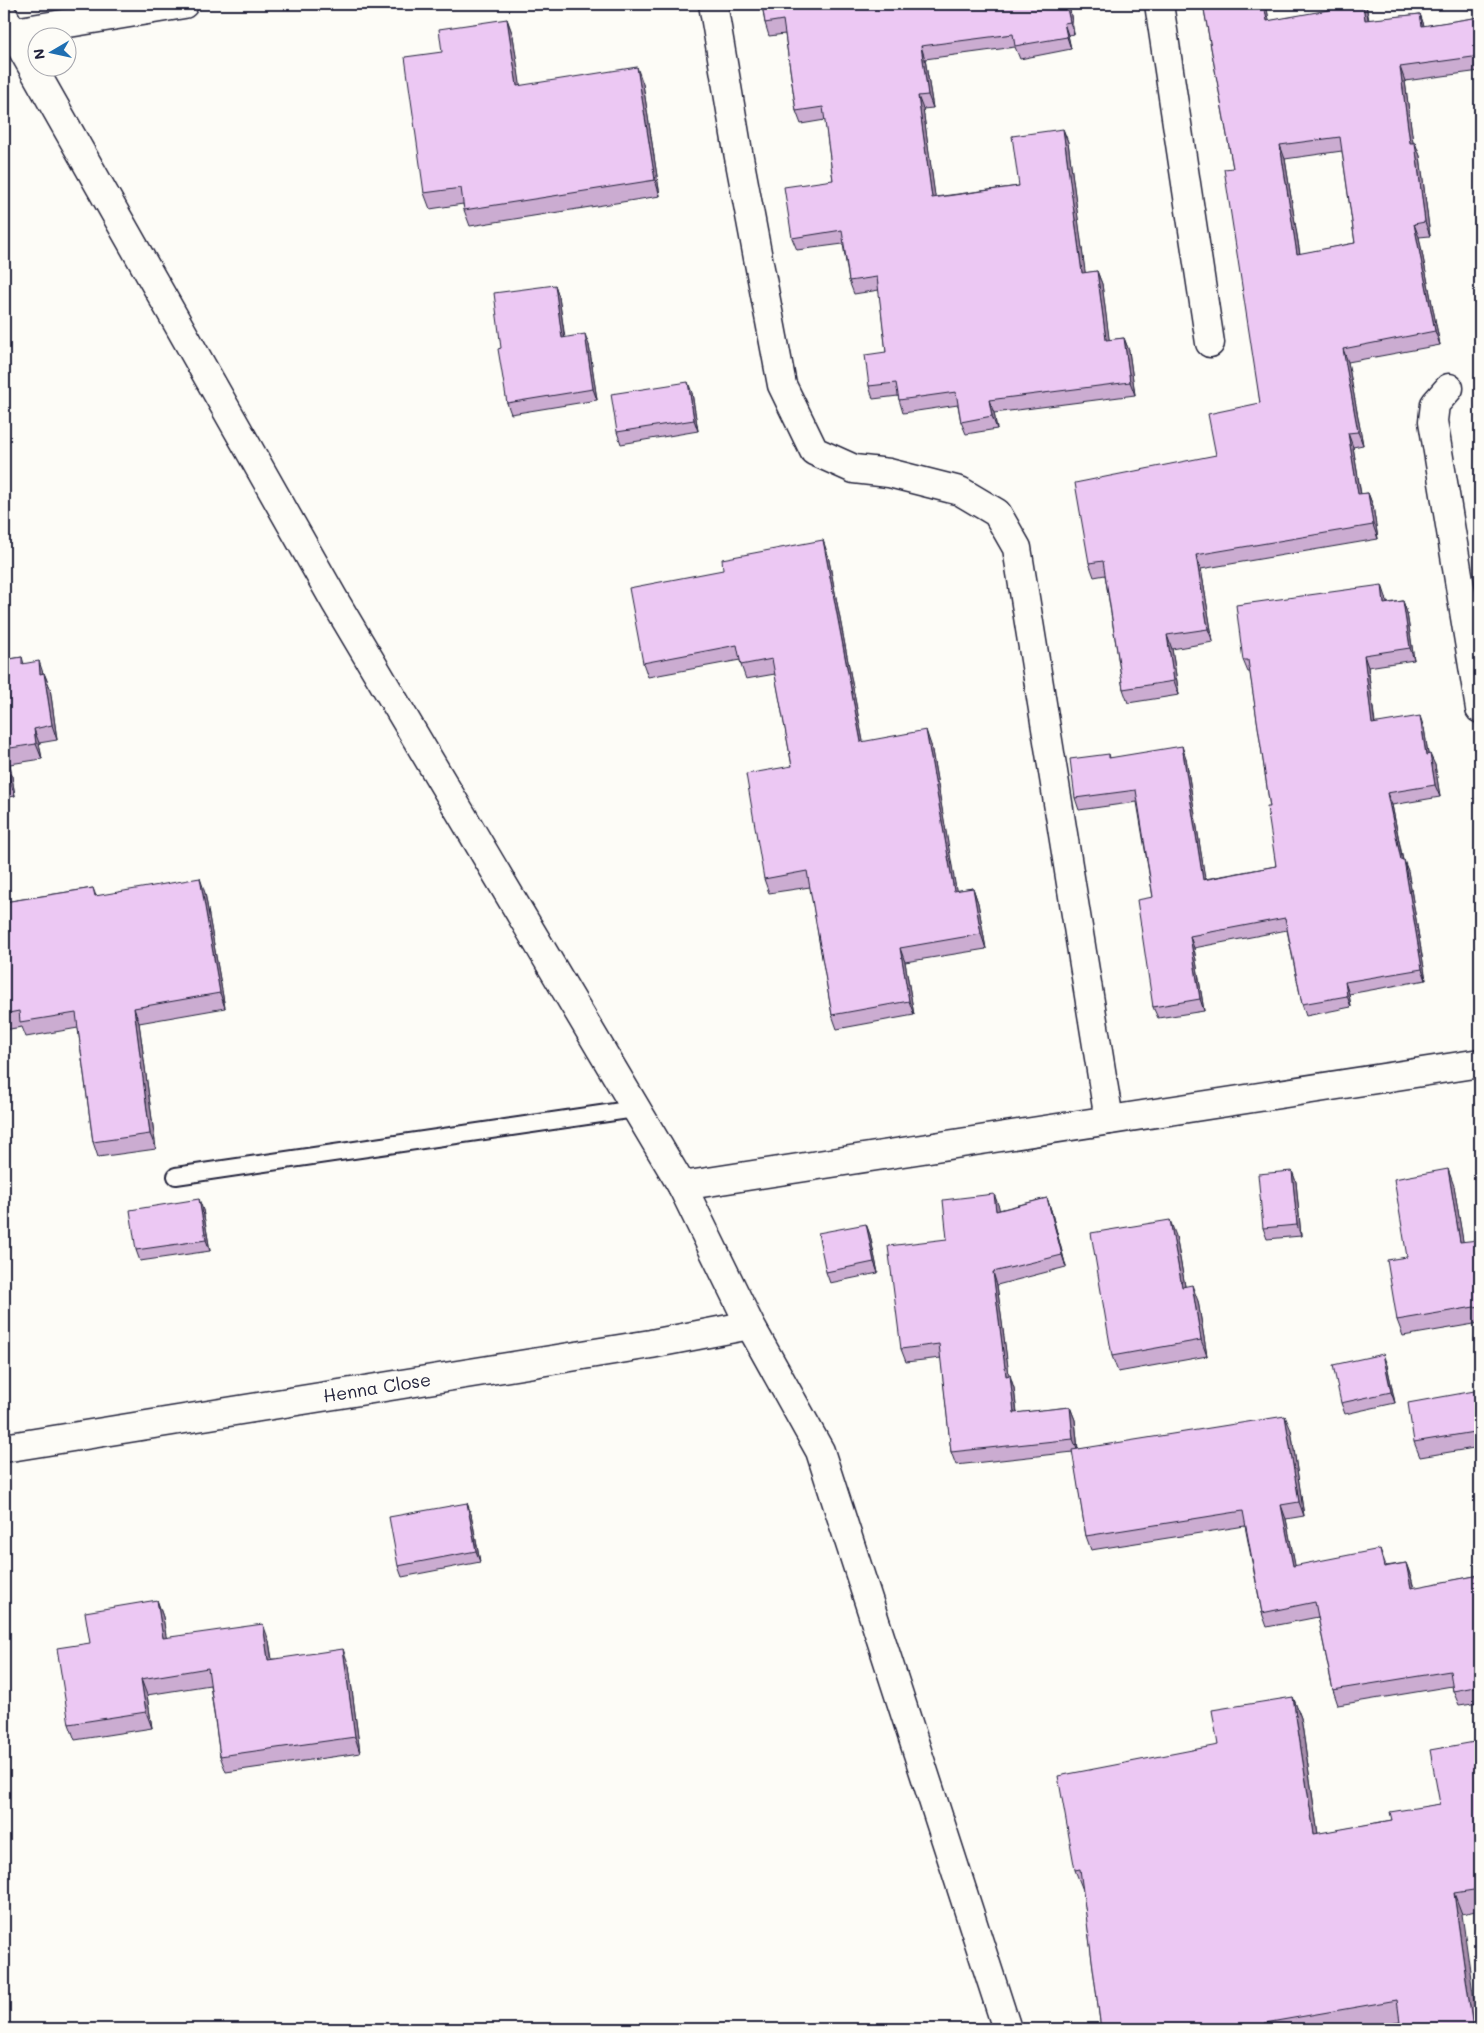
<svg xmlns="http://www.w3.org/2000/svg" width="1484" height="2033" font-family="Mali,sans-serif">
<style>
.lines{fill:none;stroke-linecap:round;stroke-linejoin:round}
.lane-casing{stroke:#22223b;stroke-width:20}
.street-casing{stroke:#22223b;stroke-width:31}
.secondary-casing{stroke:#22223b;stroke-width:31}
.lane{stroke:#fdfcf7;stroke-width:16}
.street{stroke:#fdfcf7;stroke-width:28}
.secondary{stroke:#fdfcf7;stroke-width:28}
.wall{fill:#cbacd1;stroke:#22223b;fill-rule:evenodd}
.shaded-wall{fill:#a58caa;stroke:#22223b}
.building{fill:#ecc8f3;stroke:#22223b;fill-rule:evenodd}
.labels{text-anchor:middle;stroke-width:4;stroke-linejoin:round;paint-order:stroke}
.street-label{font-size:18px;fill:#22223b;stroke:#fdfcf7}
</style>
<rect width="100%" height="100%" fill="#fdfcf7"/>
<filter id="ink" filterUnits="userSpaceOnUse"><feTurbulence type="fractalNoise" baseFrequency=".02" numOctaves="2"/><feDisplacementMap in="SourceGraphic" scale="10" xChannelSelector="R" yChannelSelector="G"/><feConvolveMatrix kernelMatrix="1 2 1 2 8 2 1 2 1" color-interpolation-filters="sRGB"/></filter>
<g filter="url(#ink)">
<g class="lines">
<g class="lane-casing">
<path id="lane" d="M 176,1176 L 635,1109"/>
</g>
<g class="street-casing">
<path id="street" d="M 713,4 L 738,152 L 782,385 L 814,451 L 854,469 L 889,473 L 960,491 L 997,513 L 1017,548 L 1109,1120
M 1159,4 L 1210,343
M 14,32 L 184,4
M 1449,388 L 1435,404 L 1433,421 L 1480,709
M 682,1186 L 750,1325 L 820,1451 L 1007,2029
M 4,1448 L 651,1344 L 750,1325"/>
</g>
<g class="secondary-casing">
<path id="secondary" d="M 4,17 L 336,603 L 682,1186 L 1480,1063"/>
</g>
<use href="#lane" class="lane"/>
<use href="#street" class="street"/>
<use href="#secondary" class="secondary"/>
</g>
<path class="wall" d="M 762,4 L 1069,4 L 1074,34 L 1068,35 L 1071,49 L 1020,59 L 1015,47 L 925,59 L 933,108 L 923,109 L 935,197 L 1019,186 L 1063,129 L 1068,142 L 1085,273 L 1097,271 L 1102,284 L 1109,340 L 1124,338 L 1129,351 L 1135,395 L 994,413 L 997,429 L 966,434 L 961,422 L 958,405 L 903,413 L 898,396 L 873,399 L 869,386 L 886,352 L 879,290 L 854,294 L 849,281 L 843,244 L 797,250 L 792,238 L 833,180 L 825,120 L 801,124 L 796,111 L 785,34 L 769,36 L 765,23 Z
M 1203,4 L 1266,4 L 1269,21 L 1366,4 L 1369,20 L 1420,14 L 1424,26 L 1480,17 L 1480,71 L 1405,81 L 1413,143 L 1415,143 L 1420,156 L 1430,236 L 1419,237 L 1440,345 L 1348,362 L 1363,445 L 1353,447 L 1361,494 L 1368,493 L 1373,506 L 1378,539 L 1201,569 L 1213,642 L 1172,649 L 1179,695 L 1128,703 L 1123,689 L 1105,575 L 1094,577 L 1089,563 L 1216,455 L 1260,403 L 1233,168 ZM 1342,151 L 1355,243 L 1300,254 L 1285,159 Z
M 507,19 L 513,36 L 520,86 L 643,84 L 660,196 L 470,226 L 464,210 L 463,204 L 430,209 L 424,193 L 442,52 Z
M 555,285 L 559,297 L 565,338 L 589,345 L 597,400 L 511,414 L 507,403 L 501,348 Z
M 692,393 L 698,431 L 621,444 L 617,432 Z
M 828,555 L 863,742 L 931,745 L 956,891 L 973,888 L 978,903 L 986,949 L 905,962 L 914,1015 L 837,1029 L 832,1015 L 810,887 L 769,893 L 764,879 L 792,766 L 775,674 L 746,679 L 741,665 L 740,660 L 648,677 L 643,663 Z
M 1386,597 L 1387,603 L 1403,601 L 1407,613 L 1414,660 L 1368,667 L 1375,723 L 1424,728 L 1428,754 L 1435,765 L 1440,797 L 1392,805 L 1403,860 L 1408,871 L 1426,980 L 1349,994 L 1351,1007 L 1306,1016 L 1302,1004 L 1287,930 L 1194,948 L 1204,1011 L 1158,1018 L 1153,1007 L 1153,897 L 1137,802 L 1079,810 L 1075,798 L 1109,754 L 1110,758 L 1186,758 L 1205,879 L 1276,866 L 1270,807 L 1250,672 L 1248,672 L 1243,660 Z
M 22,657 L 24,664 L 43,673 L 44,673 L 50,688 L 57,740 L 39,743 L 42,759 L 10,764 L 15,796 L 4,798 L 4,660 Z
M 93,888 L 96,896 L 205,893 L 225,1008 L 139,1023 L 156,1149 L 98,1157 L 93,1142 L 78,1028 L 26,1037 L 22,1027 L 4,1030 L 4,902 Z
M 1292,1171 L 1296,1182 L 1301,1236 L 1267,1239 L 1263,1228 Z
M 1454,1186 L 1463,1242 L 1480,1245 L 1480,1323 L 1403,1336 L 1397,1320 L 1407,1257 Z
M 994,1194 L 999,1210 L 1047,1198 L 1051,1210 L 1066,1267 L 997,1285 L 1009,1376 L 1014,1388 L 1017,1413 L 1070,1407 L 1075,1420 L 1078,1449 L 1291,1430 L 1304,1516 L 1286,1519 L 1295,1566 L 1385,1563 L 1386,1566 L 1406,1563 L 1411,1577 L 1414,1588 L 1480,1575 L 1480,1702 L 1459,1705 L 1453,1691 L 1452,1686 L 1338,1705 L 1333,1690 L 1318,1617 L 1267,1627 L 1262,1613 L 1245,1526 L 1091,1550 L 1086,1536 L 1073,1452 L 956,1465 L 951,1452 L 941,1358 L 906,1362 L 901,1349 L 947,1239 Z
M 203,1210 L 210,1251 L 140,1261 L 136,1250 Z
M 866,1224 L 870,1235 L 878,1273 L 830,1283 L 826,1272 Z
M 1176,1236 L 1185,1286 L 1198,1301 L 1207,1356 L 1118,1372 L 1112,1356 Z
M 1387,1365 L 1395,1403 L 1345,1414 L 1341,1403 Z
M 1480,1390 L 1480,1447 L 1420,1457 L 1414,1442 Z
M 467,1503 L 471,1514 L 480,1562 L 402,1577 L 398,1566 Z
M 157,1600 L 163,1617 L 166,1638 L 269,1641 L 272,1659 L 349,1666 L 360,1753 L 226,1772 L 220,1756 L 210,1685 L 147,1695 L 152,1728 L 75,1740 L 69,1724 L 90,1643 Z
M 1293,1697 L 1301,1718 L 1318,1834 L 1392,1820 L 1440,1804 L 1480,1741 L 1480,1910 L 1462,1914 L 1400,2021 L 1354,2029 L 1101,2029 L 1083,1890 L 1075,1870 L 1218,1745 Z"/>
<path class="shaded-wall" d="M 1066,4 L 1069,4 L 1074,34 L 1070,22 Z
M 1264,4 L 1266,4 L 1272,35 L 1267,21 Z
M 1363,4 L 1366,4 L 1370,34 L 1365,20 Z
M 1420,14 L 1425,28 L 1422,26 Z
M 507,19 L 513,36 L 523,103 L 517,86 Z
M 1064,23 L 1068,35 L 1071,49 L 1067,37 Z
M 921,46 L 925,59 L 933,108 L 928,95 Z
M 637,67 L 643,84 L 660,196 L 655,180 Z
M 1400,67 L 1405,81 L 1415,157 L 1410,143 Z
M 918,96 L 923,109 L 937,210 L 932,198 Z
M 1063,129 L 1068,142 L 1087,286 L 1082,273 Z
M 1415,143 L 1420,156 L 1430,236 L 1425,222 Z
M 1280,145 L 1285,159 L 1302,268 L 1297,254 Z
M 1414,224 L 1419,237 L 1440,345 L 1435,331 Z
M 1097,271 L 1102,284 L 1111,353 L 1106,340 Z
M 555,285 L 559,297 L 566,349 L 562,338 Z
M 585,334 L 589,345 L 597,400 L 593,389 Z
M 1124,338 L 1129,351 L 1135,395 L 1130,382 Z
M 1343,349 L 1348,362 L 1363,445 L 1358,432 Z
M 688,382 L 692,393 L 698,431 L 694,420 Z
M 989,400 L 994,413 L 997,429 L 992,416 Z
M 1348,433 L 1353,447 L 1363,508 L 1358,494 Z
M 1368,493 L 1373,506 L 1378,539 L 1373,525 Z
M 823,540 L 828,555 L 866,757 L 861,742 Z
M 1196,555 L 1201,569 L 1213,642 L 1208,629 Z
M 1382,585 L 1386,597 L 1389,615 L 1384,604 Z
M 1403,601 L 1407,613 L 1414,660 L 1410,648 Z
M 1167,635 L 1172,649 L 1179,695 L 1174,681 Z
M 1364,655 L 1368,667 L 1376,735 L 1372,724 Z
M 39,661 L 44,676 L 40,674 Z
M 44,673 L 50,688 L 57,740 L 52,725 Z
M 1420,716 L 1424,728 L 1430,766 L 1426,755 Z
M 34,729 L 39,743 L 42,759 L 36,744 Z
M 926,730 L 931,745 L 959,906 L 954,891 Z
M 1182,746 L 1186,758 L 1207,891 L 1203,880 Z
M 4,749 L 10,764 L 15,796 L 10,781 Z
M 1430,754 L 1435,765 L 1440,797 L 1435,785 Z
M 1387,793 L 1392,805 L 1405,872 L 1401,860 Z
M 1404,860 L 1408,871 L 1426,980 L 1422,969 Z
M 200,878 L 205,893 L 225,1008 L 220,993 Z
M 973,888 L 978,903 L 986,949 L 981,934 Z
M 1190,936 L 1194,948 L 1204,1011 L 1200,999 Z
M 900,948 L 905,962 L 914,1015 L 909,1001 Z
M 1345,982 L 1349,994 L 1351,1007 L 1347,996 Z
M 134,1008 L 139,1023 L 156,1149 L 150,1134 Z
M 1448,1169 L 1454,1186 L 1466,1259 L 1460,1242 Z
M 1292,1171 L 1296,1182 L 1301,1236 L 1297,1225 Z
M 994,1194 L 999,1207 L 1001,1223 L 996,1211 Z
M 1047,1198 L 1051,1210 L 1066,1267 L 1062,1255 Z
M 199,1199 L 203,1210 L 210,1251 L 206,1240 Z
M 1170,1220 L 1176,1236 L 1188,1303 L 1182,1287 Z
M 866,1224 L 870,1235 L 878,1273 L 874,1262 Z
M 993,1272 L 997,1285 L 1011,1389 L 1006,1376 Z
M 1192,1285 L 1198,1301 L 1207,1356 L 1201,1340 Z
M 1383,1354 L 1387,1365 L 1395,1403 L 1391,1392 Z
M 1010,1375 L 1014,1388 L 1018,1426 L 1014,1413 Z
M 1070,1407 L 1075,1420 L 1078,1452 L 1073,1439 Z
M 1285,1416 L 1291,1430 L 1304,1516 L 1299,1502 Z
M 467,1503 L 471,1514 L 480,1562 L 476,1551 Z
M 1281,1505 L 1286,1519 L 1298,1580 L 1293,1566 Z
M 1380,1549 L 1385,1563 L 1389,1581 L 1384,1567 Z
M 1406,1563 L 1411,1577 L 1417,1603 L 1411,1588 Z
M 157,1600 L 163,1617 L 169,1654 L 163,1638 Z
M 263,1624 L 269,1641 L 274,1676 L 268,1660 Z
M 343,1649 L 349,1666 L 360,1753 L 355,1737 Z
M 141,1679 L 147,1695 L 152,1728 L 146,1712 Z
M 1293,1697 L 1301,1718 L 1321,1855 L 1314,1834 Z
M 1454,1893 L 1462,1914 L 1478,2029 L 1473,2029 Z"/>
<path class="building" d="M 762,4 L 1066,4 L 1070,22 L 1064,23 L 1067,37 L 1015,46 L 1013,34 L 921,46 L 928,95 L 918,96 L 932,198 L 1019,186 L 1012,136 L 1063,129 L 1082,273 L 1097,271 L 1106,340 L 1124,338 L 1130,382 L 989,400 L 992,416 L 961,422 L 956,392 L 899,400 L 896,383 L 869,386 L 865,355 L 886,352 L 877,277 L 849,281 L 842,230 L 792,238 L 784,187 L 833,180 L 823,107 L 796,111 L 783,20 L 765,23 Z
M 1203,4 L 1264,4 L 1267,21 L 1328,10 L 1327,4 L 1363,4 L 1365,20 L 1420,14 L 1422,26 L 1480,17 L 1480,56 L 1400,67 L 1410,143 L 1415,143 L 1425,222 L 1414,224 L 1435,331 L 1343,349 L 1358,432 L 1348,433 L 1358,494 L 1368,493 L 1373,525 L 1196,555 L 1208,629 L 1167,635 L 1174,681 L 1123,689 L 1103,561 L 1089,563 L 1075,483 L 1216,455 L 1208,414 L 1260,403 L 1224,169 L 1233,168 ZM 1340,137 L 1355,243 L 1297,254 L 1280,145 Z
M 507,19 L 517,86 L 637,67 L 655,180 L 464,210 L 461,188 L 424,193 L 405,57 L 442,52 L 439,29 Z
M 555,285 L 562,338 L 585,334 L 593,389 L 507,403 L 498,349 L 501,348 L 494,293 Z
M 688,382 L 694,420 L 617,432 L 611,394 Z
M 823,540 L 861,742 L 926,730 L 954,891 L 973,888 L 981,934 L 900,948 L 909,1001 L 832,1015 L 807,871 L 764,879 L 746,774 L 792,766 L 772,659 L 741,665 L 737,645 L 643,663 L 629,588 L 723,570 L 722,559 Z
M 1382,585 L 1384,604 L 1403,601 L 1410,648 L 1364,655 L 1372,724 L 1420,716 L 1426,755 L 1430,754 L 1435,785 L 1387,793 L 1401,860 L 1404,860 L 1422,969 L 1345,982 L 1347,996 L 1302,1004 L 1285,918 L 1190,936 L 1200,999 L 1153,1007 L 1137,900 L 1153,897 L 1136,790 L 1075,798 L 1070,759 L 1109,754 L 1109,758 L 1182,746 L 1203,880 L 1276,866 L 1267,807 L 1270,807 L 1248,660 L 1243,660 L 1236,605 Z
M 22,657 L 22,664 L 39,661 L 40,674 L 44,673 L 52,725 L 34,729 L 36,744 L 4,749 L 10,781 L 4,782 L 4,660 Z
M 200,878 L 220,993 L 134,1008 L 150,1134 L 93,1142 L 76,1013 L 20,1022 L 19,1011 L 4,1014 L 4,902 L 93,888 L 95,896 Z
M 1448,1169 L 1460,1242 L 1478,1240 L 1480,1252 L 1480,1306 L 1397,1320 L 1387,1260 L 1407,1257 L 1394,1179 Z
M 1292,1171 L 1297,1225 L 1263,1228 L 1258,1174 Z
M 994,1194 L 996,1211 L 1047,1198 L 1062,1255 L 993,1272 L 1006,1376 L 1010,1375 L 1014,1413 L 1070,1407 L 1073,1439 L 951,1452 L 939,1344 L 901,1349 L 888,1246 L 947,1239 L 943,1200 Z
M 199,1199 L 206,1240 L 136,1250 L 130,1210 Z
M 1170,1220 L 1182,1287 L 1192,1285 L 1201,1340 L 1112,1356 L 1091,1233 Z
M 866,1224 L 874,1262 L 826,1272 L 818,1233 Z
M 1383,1354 L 1391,1392 L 1341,1403 L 1333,1365 Z
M 1480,1390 L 1480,1431 L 1414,1442 L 1408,1403 Z
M 1285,1416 L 1299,1502 L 1281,1505 L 1293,1566 L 1380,1549 L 1384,1567 L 1406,1563 L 1411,1588 L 1480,1575 L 1480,1686 L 1453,1691 L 1450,1671 L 1333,1690 L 1315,1602 L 1262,1613 L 1243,1511 L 1086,1536 L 1072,1450 Z
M 467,1503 L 476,1551 L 398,1566 L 389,1517 Z
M 157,1600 L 163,1638 L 263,1624 L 268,1660 L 343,1649 L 355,1737 L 220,1756 L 208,1668 L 141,1679 L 146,1712 L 69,1724 L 57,1648 L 90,1643 L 85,1612 Z
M 1293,1697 L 1314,1834 L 1392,1820 L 1390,1812 L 1440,1804 L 1430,1750 L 1480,1741 L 1480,1889 L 1454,1893 L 1473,2029 L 1401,2029 L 1397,2000 L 1265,2023 L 1266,2029 L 1101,2029 L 1080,1869 L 1075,1870 L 1058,1776 L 1218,1745 L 1212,1710 Z"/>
</g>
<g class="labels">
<g class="street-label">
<text transform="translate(377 1388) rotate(-9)" y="6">Henna Close</text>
</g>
</g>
<rect width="1484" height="2033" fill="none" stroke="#fdfcf7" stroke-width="20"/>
<rect x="10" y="10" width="1464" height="2013" fill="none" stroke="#22223b" stroke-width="2" filter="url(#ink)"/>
<g transform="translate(52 52) rotate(261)"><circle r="24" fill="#fdfcf7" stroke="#a5a5ac"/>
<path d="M0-4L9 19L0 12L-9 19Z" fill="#1f6fb2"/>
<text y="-8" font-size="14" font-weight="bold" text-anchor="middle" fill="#22223b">N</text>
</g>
</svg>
